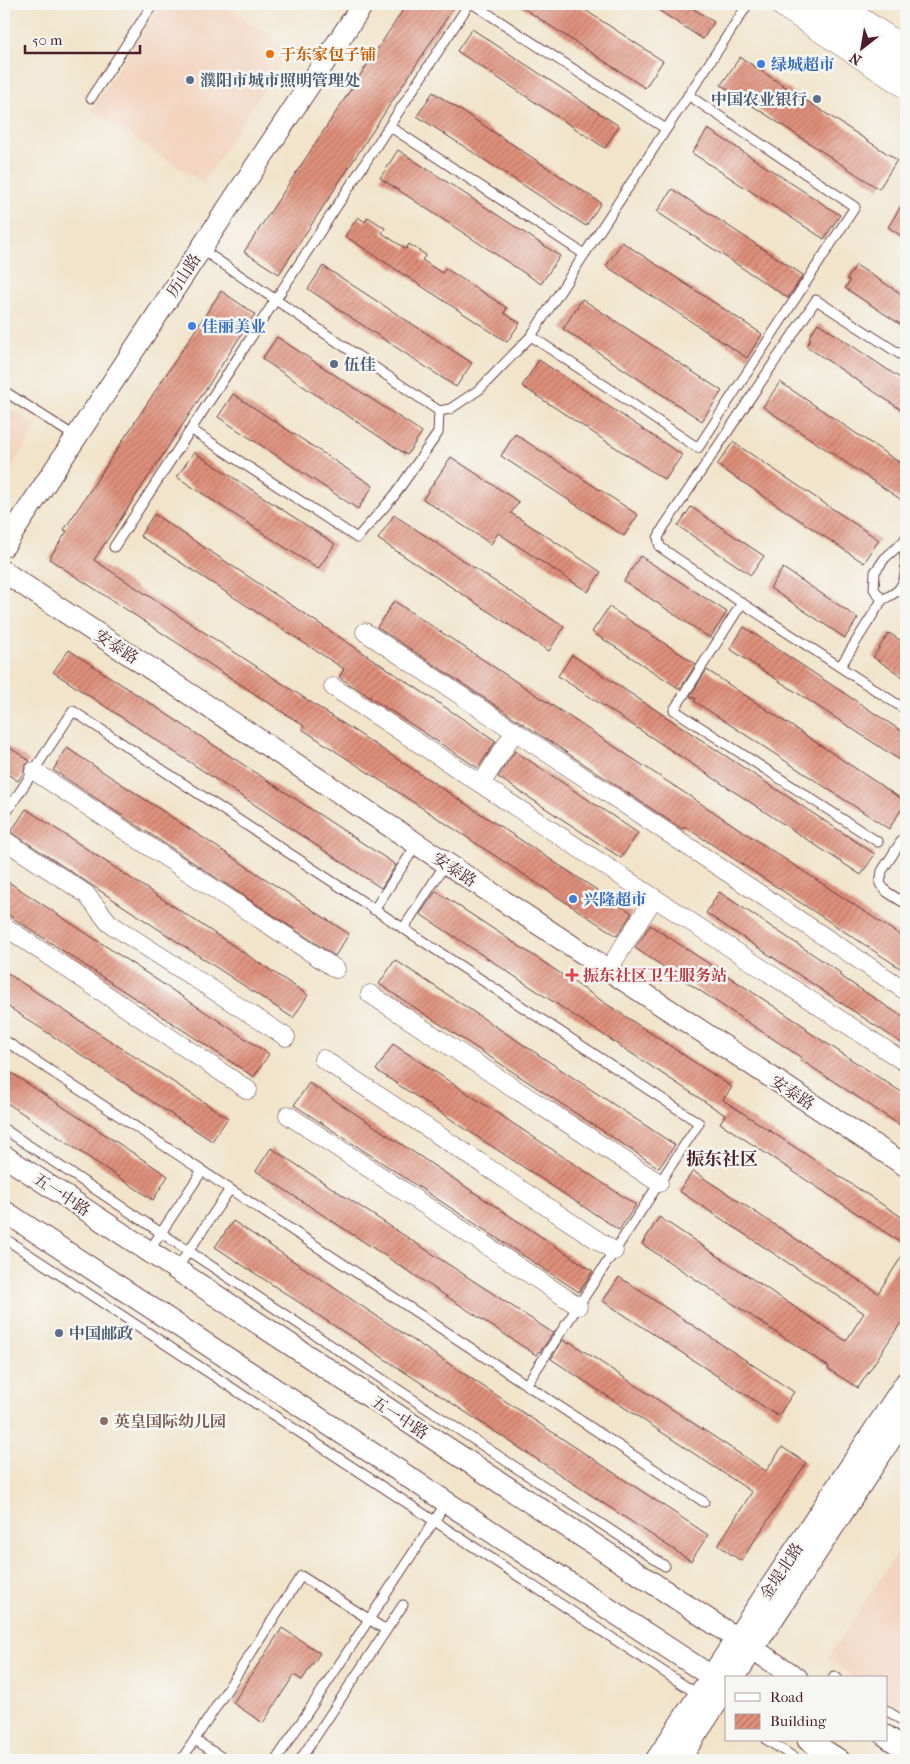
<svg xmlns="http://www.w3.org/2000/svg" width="910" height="1764" font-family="'IM FELL French Canon','Noto Serif SC',serif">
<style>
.built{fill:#f3d4bf}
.building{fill:url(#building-hatch)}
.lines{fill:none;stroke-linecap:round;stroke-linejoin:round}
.service-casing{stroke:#633d43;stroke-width:11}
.minor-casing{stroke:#633d43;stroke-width:19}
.tertiary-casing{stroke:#633d43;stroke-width:23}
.primary-casing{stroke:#633d43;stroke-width:29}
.service{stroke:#fff;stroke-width:9}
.minor{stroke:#fff;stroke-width:18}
.tertiary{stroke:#fff;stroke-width:21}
.primary{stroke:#fff;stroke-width:28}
.food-dot{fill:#e8710a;stroke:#f6f6f2;stroke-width:2}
.shop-dot{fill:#3f7fe0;stroke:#f6f6f2;stroke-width:2}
.service-dot{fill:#5c6f8a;stroke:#f6f6f2;stroke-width:2}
.health-dot{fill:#e0444e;stroke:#f6f6f2;stroke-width:2}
.education-dot{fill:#8d6e63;stroke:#f6f6f2;stroke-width:2}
.labels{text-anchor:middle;stroke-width:5;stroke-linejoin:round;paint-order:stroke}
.food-label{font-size:16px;font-weight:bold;fill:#c56008;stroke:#f6f6f2;text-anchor:start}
.shop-label{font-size:16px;font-weight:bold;fill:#366cbe;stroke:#f6f6f2;text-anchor:start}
.service-label{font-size:16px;font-weight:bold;fill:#4e5e75;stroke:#f6f6f2;text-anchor:start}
.street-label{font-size:16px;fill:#4a1f2b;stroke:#f6f6f2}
.health-label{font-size:16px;font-weight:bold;fill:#be3a42;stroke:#f6f6f2;text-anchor:start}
.education-label{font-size:16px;font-weight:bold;fill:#785e54;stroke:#f6f6f2;text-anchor:start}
.neighbourhood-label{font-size:18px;font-weight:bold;fill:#4a1f2b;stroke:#f6f6f2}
</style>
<defs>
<pattern id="building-hatch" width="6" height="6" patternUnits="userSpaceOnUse" patternTransform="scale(1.25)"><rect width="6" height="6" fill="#df907b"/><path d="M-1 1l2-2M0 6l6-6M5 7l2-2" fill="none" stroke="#b77565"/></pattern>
</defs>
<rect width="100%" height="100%" fill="#f6f6f2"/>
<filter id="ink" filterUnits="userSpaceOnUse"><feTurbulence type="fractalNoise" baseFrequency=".02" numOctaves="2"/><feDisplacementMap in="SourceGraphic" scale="10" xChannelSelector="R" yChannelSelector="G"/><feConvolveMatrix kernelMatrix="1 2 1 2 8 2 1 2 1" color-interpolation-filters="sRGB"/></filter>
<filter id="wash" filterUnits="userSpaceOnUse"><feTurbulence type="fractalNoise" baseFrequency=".0096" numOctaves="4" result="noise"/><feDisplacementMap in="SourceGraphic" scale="20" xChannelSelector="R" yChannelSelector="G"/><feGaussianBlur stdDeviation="1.12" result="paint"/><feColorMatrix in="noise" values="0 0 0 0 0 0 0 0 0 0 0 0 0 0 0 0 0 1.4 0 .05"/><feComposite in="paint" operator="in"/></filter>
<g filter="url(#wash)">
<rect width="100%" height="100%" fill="#f1e4ca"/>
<path class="built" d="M 160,4 L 220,4 L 290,49 L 203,183 L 91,110 Z
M 4,405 L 37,427 L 4,479 Z
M 906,1540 L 906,1712 L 886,1699 L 886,1678 L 855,1678 L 827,1659 Z"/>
<g id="blocks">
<path class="building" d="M 407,4 L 456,4 L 279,274 L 244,252 Z
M 517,4 L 576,4 L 663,61 L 645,88 Z
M 649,4 L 686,4 L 714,22 L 703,39 Z
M 472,29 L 619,126 L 605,148 L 457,51 Z
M 740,57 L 897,160 L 879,189 L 721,85 Z
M 433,92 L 601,203 L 586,226 L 417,116 Z
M 708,129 L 840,215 L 824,239 L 692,153 Z
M 398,150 L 560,256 L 541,284 L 380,178 Z
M 672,189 L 803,275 L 788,298 L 657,212 Z
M 906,198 L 906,239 L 888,227 Z
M 358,217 L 365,222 L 368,217 L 385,228 L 382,233 L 406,249 L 409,244 L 426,255 L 422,260 L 442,273 L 445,268 L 507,308 L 504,313 L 520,323 L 507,342 L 345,236 Z
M 622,242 L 762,334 L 747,358 L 606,266 Z
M 856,265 L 906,297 L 906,328 L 845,288 L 850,281 L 847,279 Z
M 323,266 L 472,363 L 456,387 L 308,289 Z
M 221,291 L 255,314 L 94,560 L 632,913 L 617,936 L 302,729 L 304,726 L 49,559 L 67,531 L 64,530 Z
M 582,299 L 722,391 L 702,421 L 563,329 Z
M 818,323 L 906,382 L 906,413 L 806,346 L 811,339 L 809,337 Z
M 277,337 L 422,432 L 407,455 L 262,359 Z
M 539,360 L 682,455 L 665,480 L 522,386 Z
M 780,382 L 906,467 L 906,503 L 763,407 Z
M 233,394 L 373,486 L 358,509 L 218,417 Z
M 515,434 L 638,515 L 624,536 L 501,456 Z
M 733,442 L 879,540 L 864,563 L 717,465 Z
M 194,452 L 335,544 L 318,569 L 177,477 Z
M 451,457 L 519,502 L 511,513 L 601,572 L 588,592 L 498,533 L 491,544 L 423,499 Z
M 691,507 L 764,556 L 751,575 L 678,526 Z
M 154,514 L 496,741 L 478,768 L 339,677 L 344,669 L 140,536 Z
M 394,515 L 564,627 L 549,651 L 378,539 Z
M 640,556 L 727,612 L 710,638 L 624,581 Z
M 783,568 L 858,618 L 845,638 L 770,588 Z
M 394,601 L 906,939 L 906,972 L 684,826 L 682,829 L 377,627 Z
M 609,607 L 696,664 L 680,689 L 592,632 Z
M 744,627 L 906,734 L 906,764 L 730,649 Z
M 889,633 L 906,644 L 906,679 L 873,657 Z
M 69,650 L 396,865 L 381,888 L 53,672 Z
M 572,655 L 875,854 L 861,875 L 558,676 Z
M 707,670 L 906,802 L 889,829 L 694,701 L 696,699 L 690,696 Z
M 4,744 L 30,761 L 25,766 L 24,772 L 18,781 L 4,772 Z
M 67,748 L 349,934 L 335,956 L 53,770 Z
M 515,751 L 638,833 L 621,858 L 498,777 Z
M 26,809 L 308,995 L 293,1018 L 11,832 Z
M 4,879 L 269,1054 L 254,1077 L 4,912 Z
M 436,891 L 732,1087 L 723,1100 L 906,1220 L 906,1246 L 720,1123 L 725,1115 L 420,914 Z
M 719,892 L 841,973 L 839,975 L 906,1019 L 906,1046 L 706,913 Z
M 650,925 L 807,1028 L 806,1030 L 906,1095 L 906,1129 L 801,1060 L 802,1058 L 635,948 Z
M 395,960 L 675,1145 L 659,1168 L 379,984 Z
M 4,971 L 228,1118 L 212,1141 L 4,1004 Z
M 393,1044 L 636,1205 L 619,1230 L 376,1070 Z
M 4,1068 L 168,1176 L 153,1200 L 4,1101 Z
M 309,1083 L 593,1271 L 579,1292 L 294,1105 Z
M 271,1148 L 553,1333 L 540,1352 L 539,1351 L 536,1355 L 256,1171 Z
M 693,1171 L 878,1293 L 906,1250 L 906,1315 L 858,1388 L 828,1369 L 829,1367 L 642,1244 L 659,1217 L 846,1341 L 864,1313 L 679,1191 Z
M 233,1221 L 708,1535 L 691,1561 L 215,1247 Z
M 619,1277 L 794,1392 L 778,1416 L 603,1301 Z
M 563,1340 L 569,1344 L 570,1342 L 766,1471 L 782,1447 L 806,1463 L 741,1561 L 718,1545 L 752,1492 L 551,1359 Z
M 282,1628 L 320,1653 L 302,1680 L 294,1675 L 263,1723 L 233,1703 Z"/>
</g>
</g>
<g filter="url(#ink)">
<use href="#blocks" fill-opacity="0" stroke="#633d43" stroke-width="1"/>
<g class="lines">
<g class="service-casing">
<path id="service" d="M 473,4 L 666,129
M 91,98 L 153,4
M 389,126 L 584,254
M 201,249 L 439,411 L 450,409 L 480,389 L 531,336 L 748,4
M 531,336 L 698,448 L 855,207 L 688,95
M 4,391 L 76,437
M 192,430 L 357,538 L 394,496 L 438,433 L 439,411
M 114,547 L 469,4
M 882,600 C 887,597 895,594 899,589 C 909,577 905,557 903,542
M 742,603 L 660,547 L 658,538 L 663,528 L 816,300 L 906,358
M 840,667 L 882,600 L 874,589 L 875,572 L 885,558 L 903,542 L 906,537
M 4,816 L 73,711 L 699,1123 L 526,1385
M 906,834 L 882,871 L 880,884 L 887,892 L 906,904
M 878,842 L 674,710 L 742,603 L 906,710
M 374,910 L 417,844
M 403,929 L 446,863
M 4,1040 L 704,1502
M 4,1129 L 665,1566
M 4,1238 L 699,1695
M 149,1251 L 202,1171
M 176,1270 L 230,1189
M 834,1676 L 837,1678
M 886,1710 L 906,1723
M 195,1740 L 226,1760
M 767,1740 L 798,1760
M 184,1756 L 301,1576 L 386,1630
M 276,1760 L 446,1503
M 300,1760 L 403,1605"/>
</g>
<g class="minor-casing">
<path id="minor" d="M 365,632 L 906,991
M 333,687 L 906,1063
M 34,771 L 336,969
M 481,784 L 515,731
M 4,840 L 86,894 L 109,923 L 286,1037
M 4,926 L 248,1090
M 608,970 L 654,898
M 370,994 L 659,1183
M 323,1059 L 614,1251
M 288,1115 L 578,1306"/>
</g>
<g class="tertiary-casing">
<path id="tertiary" d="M 4,546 L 363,4
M 4,572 L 906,1166
M 4,1156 L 797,1678
M 4,1211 L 726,1686
M 734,1678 L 906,1416
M 886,1736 L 906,1750
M 808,1740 L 839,1760
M 656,1760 L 906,1382
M 679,1760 L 726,1689"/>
</g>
<g class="primary-casing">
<path id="primary" d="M 785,4 L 906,84
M 833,4 L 906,52"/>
</g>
<use href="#service" class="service"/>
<use href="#minor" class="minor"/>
<use href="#tertiary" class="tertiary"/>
<use href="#primary" class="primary"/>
</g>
</g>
<circle class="food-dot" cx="270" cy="54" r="5"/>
<g class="shop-dot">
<circle cx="761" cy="64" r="5"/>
<circle cx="192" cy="326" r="5"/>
<circle cx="573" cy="899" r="5"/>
</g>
<g class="service-dot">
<circle cx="190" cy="80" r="5"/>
<circle cx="817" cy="99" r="5"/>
<circle cx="334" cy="364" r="5"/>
<circle cx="59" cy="1333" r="5"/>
</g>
<path class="health-dot" d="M569.5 967.5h5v5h5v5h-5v5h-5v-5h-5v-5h5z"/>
<circle class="education-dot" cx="104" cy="1421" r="5"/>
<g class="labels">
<g class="food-label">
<text x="280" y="60">于东家包子铺</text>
</g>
<g class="shop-label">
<text x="771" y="70">绿城超市</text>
<text x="202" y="332">佳丽美业</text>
<text x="583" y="905">兴隆超市</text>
</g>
<g class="service-label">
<text x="200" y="86">濮阳市城市照明管理处</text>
<text x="807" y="105" text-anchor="end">中国农业银行</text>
<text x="344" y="370">伍佳</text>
<text x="69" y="1339">中国邮政</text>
</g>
<g class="street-label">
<text transform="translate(183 275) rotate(-57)" y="6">历山路</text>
<text transform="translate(117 646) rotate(33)" y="6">安泰路</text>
<text transform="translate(455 869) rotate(33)" y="6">安泰路</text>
<text transform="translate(793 1092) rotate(33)" y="6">安泰路</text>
<text transform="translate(62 1194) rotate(33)" y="6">五一中路</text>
<text transform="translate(400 1417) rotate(33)" y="6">五一中路</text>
<text transform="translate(781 1571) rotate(-57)" y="6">金堤北路</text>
</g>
<g class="health-label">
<text x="583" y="981">振东社区卫生服务站</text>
</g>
<g class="education-label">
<text x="114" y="1427">英皇国际幼儿园</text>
</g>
<g class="neighbourhood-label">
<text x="722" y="1165">振东社区</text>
</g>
</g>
<rect width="910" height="1764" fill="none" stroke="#f6f6f2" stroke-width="20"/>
<rect x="725" y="1676" width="162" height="65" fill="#f6f6f2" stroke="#b1a0a2"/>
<rect x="735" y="1693" width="25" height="8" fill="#ffffff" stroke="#b1a0a2"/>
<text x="770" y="1702" font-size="15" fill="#4a1f2b">Road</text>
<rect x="735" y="1714" width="25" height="15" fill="url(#building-hatch)" stroke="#b1a0a2"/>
<text x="770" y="1726" font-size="15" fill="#4a1f2b">Building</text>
<g transform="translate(862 48) rotate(211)" stroke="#f6f6f2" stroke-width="4" paint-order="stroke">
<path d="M0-4L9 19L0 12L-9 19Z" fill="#4a1f2b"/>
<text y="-8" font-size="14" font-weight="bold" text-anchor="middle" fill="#4a1f2b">N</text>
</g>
<path d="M25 45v8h115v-8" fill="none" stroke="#4a1f2b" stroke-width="2.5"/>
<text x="32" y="45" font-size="15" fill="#4a1f2b" stroke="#f6f6f2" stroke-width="4" paint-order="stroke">50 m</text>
</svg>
